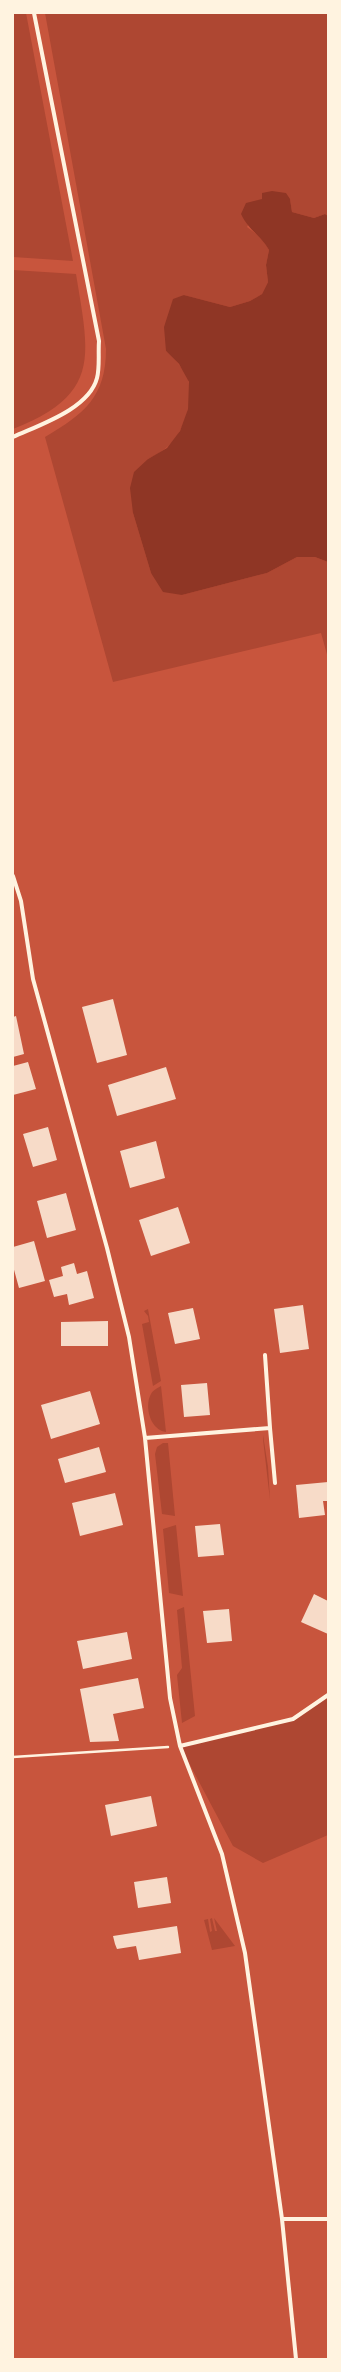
<svg xmlns="http://www.w3.org/2000/svg" width="341" height="2372" font-family="'DejaVu Sans',sans-serif">
<style>
.green{fill:#ae4732}
.water{fill:#8f3625}
.building{fill:#f7dbc8}
.lines{fill:none;stroke-linecap:round;stroke-linejoin:round}
.path{stroke:#fff3e0;stroke-width:2.5}
.minor{stroke:#fff3e0;stroke-width:4}
</style>
<rect width="100%" height="100%" fill="#c8553d"/>
<path class="green" d="M 13,13 L 26,13 L 73,261 L 13,257 Z
M 45,13 L 328,13 L 328,216 L 325,214 L 314,218 L 292,212 L 290,199 L 262,199 L 247,227 L 263,239 L 269,250 L 266,265 L 268,282 L 262,294 L 250,301 L 230,307 L 184,295 L 166,351 C 174,359 187,371 189,383 C 193,404 183,435 166,448 C 161,452 154,456 148,459 L 133,513 L 151,573 L 182,595 L 267,573 L 297,557 L 315,557 L 328,562 L 328,658 L 321,633 L 113,682 L 45,437 C 84,414 106,397 106,349 Z
M 13,270 L 76,274 C 89,355 102,394 13,429 Z
M 148,1309 L 161,1381 L 153,1386 L 142,1324 L 149,1322 L 148,1316 L 144,1311 Z
M 161,1386 L 166,1432 C 150,1430 144,1406 151,1394 C 153,1390 158,1388 161,1386 Z
M 263,1435 L 268,1467 L 270,1500 L 263,1439 Z
M 163,1443 L 168,1443 L 175,1516 L 162,1514 L 155,1454 L 157,1447 Z
M 176,1525 L 183,1596 L 169,1593 L 163,1529 Z
M 184,1607 L 195,1716 L 182,1723 L 177,1675 L 182,1668 L 177,1610 Z
M 328,1695 L 328,1835 L 263,1863 L 233,1846 L 180,1746 L 293,1719 Z
M 212,1918 L 215,1931 L 217,1931 L 214,1918 L 235,1946 L 212,1950 L 204,1920 L 208,1919 L 210,1932 L 212,1931 L 210,1919 Z"/>
<path class="water" d="M 272,191 L 286,193 L 290,199 L 292,212 L 314,218 L 325,214 L 328,216 L 328,562 L 315,557 L 297,557 L 267,573 L 182,595 L 163,592 L 151,573 L 133,513 L 130,488 L 134,472 L 148,459 L 167,448 L 180,431 L 188,409 L 189,382 L 179,364 L 166,351 L 164,327 L 173,299 L 184,295 L 230,307 L 250,301 L 262,294 L 268,282 L 266,265 L 269,250 C 261,235 249,231 241,214 L 246,203 L 262,199 L 262,193 Z"/>
<path class="building" d="M 113,999 L 127,1055 L 97,1063 L 82,1007 Z
M 16,1016 L 24,1054 L 13,1057 L 13,1017 Z
M 28,1062 L 36,1089 L 13,1095 L 13,1066 Z
M 166,1067 L 176,1099 L 117,1116 L 108,1085 Z
M 48,1127 L 57,1160 L 33,1167 L 23,1134 Z
M 156,1141 L 165,1178 L 130,1188 L 120,1151 Z
M 66,1193 L 76,1230 L 47,1238 L 37,1201 Z
M 178,1207 L 190,1243 L 151,1256 L 139,1220 Z
M 34,1241 L 45,1281 L 19,1288 L 13,1266 L 13,1247 Z
M 74,1263 L 77,1274 L 87,1271 L 94,1298 L 69,1305 L 67,1294 L 54,1297 L 49,1280 L 63,1276 L 61,1267 Z
M 303,1305 L 309,1349 L 280,1353 L 274,1309 Z
M 193,1308 L 200,1339 L 175,1344 L 168,1313 Z
M 108,1321 L 108,1346 L 61,1346 L 61,1322 Z
M 207,1383 L 210,1415 L 184,1417 L 181,1385 Z
M 90,1391 L 100,1424 L 51,1439 L 41,1405 Z
M 99,1447 L 106,1472 L 65,1483 L 58,1459 Z
M 328,1482 L 328,1501 L 323,1501 L 325,1515 L 299,1518 L 296,1485 Z
M 115,1493 L 123,1525 L 80,1536 L 72,1503 Z
M 220,1524 L 224,1555 L 198,1557 L 195,1526 Z
M 314,1594 L 328,1601 L 328,1634 L 301,1622 Z
M 229,1609 L 232,1641 L 207,1643 L 203,1611 Z
M 127,1632 L 132,1659 L 83,1669 L 77,1641 Z
M 138,1678 L 144,1708 L 113,1714 L 119,1741 L 90,1742 L 80,1689 Z
M 151,1796 L 157,1826 L 111,1836 L 105,1805 Z
M 167,1877 L 171,1903 L 138,1908 L 134,1882 Z
M 177,1926 L 181,1953 L 139,1960 L 136,1946 L 117,1949 L 115,1944 L 113,1936 Z"/>
<g class="lines">
<path class="path" d="M 13,1757 L 168,1747"/>
<path class="minor" d="M 13,437 C 39,425 89,409 97,378 C 100,367 98,352 99,341 L 34,13
M 13,876 L 21,901 L 33,979 L 107,1248 L 129,1337 L 145,1438 L 170,1698 L 180,1746 L 222,1854 L 245,1953 L 282,2219 L 296,2359
M 270,1428 L 275,1483
M 145,1438 L 270,1428 L 265,1355
M 180,1746 L 293,1719 L 328,1695
M 282,2219 L 328,2219"/>
</g>
<rect width="341" height="2372" fill="none" stroke="#fff3e0" stroke-width="28"/>
</svg>
